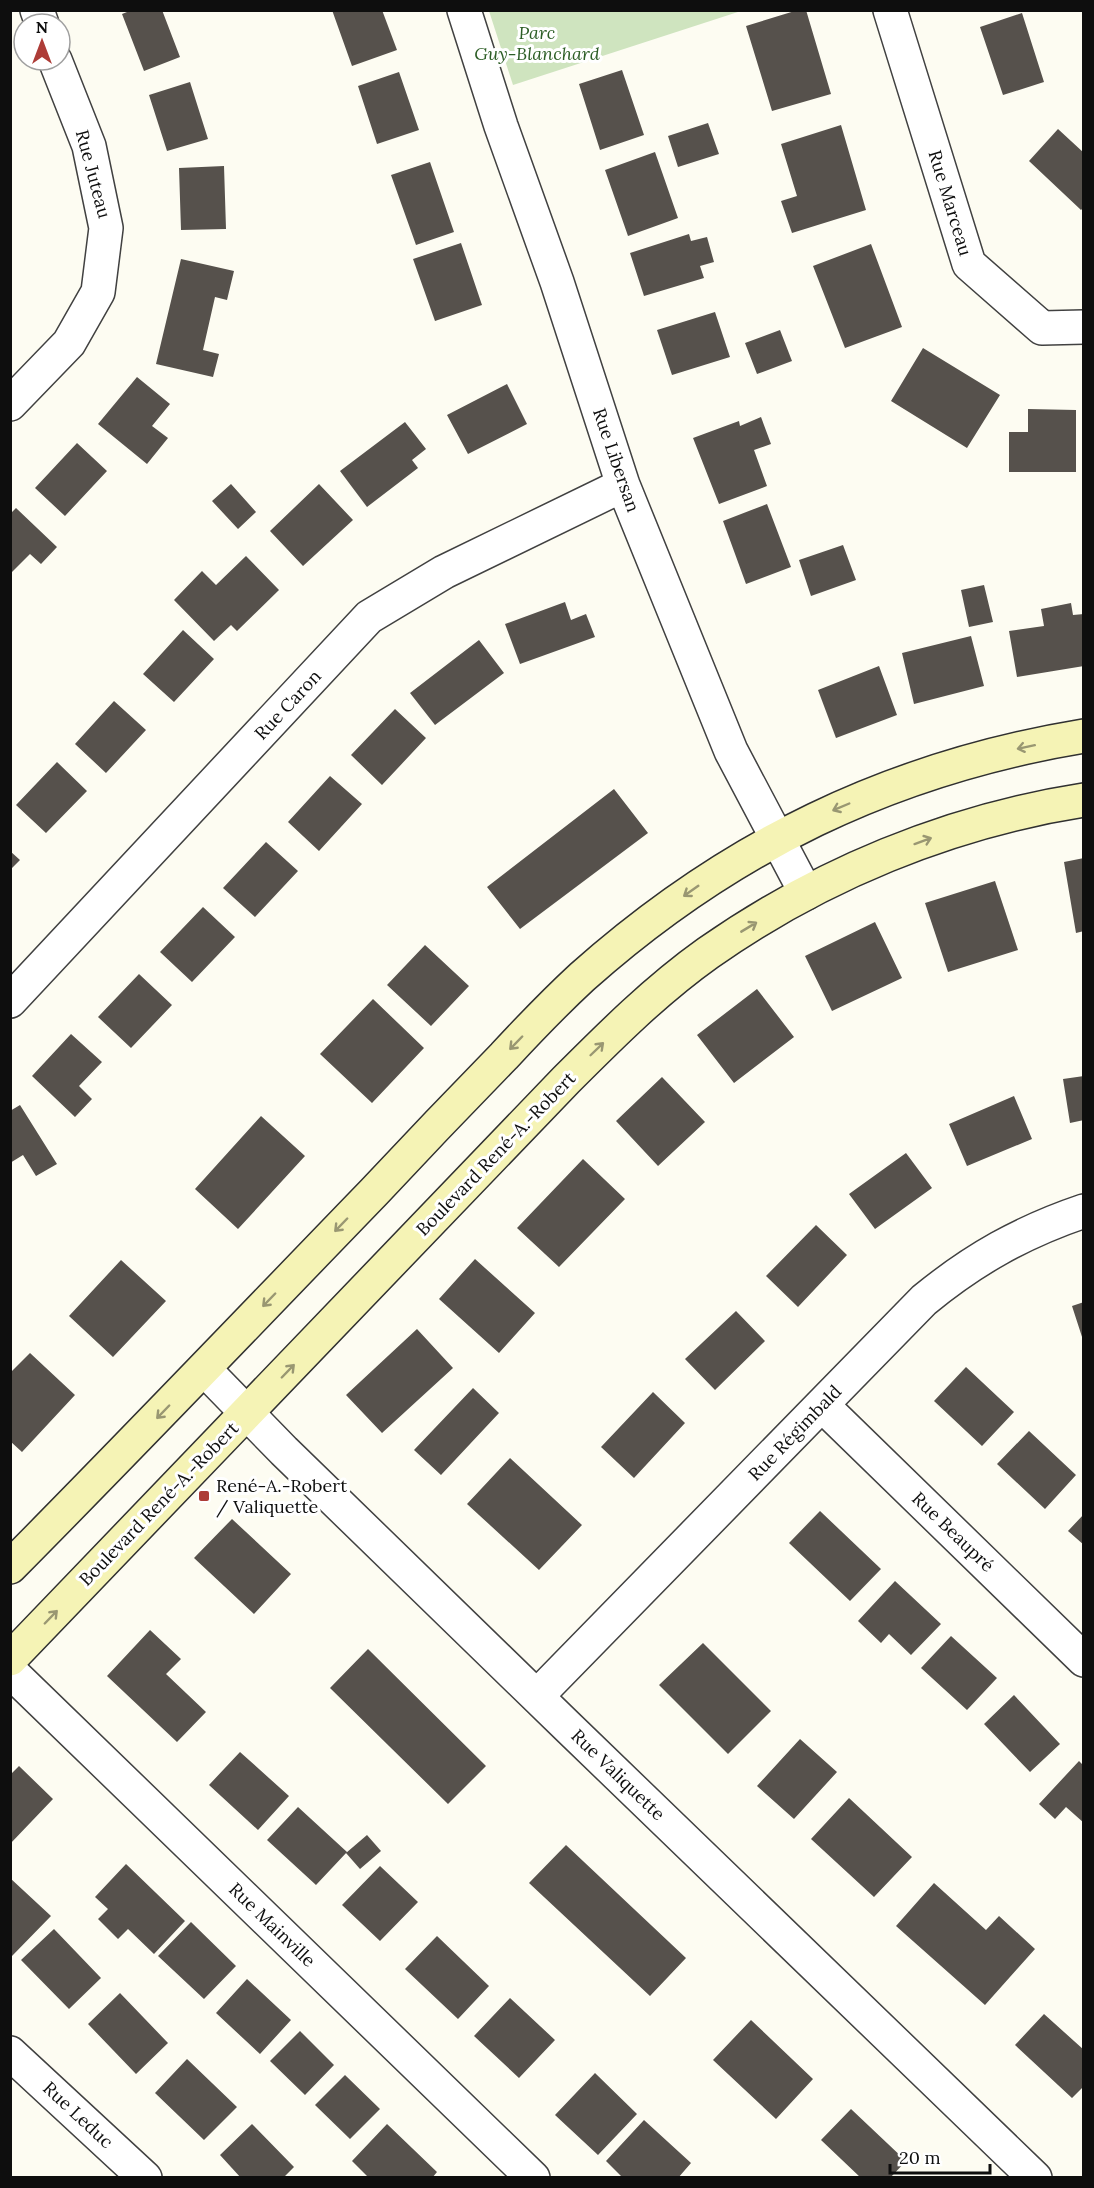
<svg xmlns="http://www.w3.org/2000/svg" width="1094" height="2188" font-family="Lora,serif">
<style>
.green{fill:#cfe4bf}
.building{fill:#56514c}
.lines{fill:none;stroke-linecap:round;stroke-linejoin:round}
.street-casing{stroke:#414141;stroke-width:36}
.secondary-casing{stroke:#303030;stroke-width:36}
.street{stroke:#fff;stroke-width:33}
.secondary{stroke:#f5f3b5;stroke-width:33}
.oneway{stroke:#999772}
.poi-dot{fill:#ad3c37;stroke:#fff;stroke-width:2}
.labels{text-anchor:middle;stroke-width:6;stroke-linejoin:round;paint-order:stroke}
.park-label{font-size:18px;font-style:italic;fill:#2d5e26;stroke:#fff}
.street-label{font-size:18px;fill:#0e0e0e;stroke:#fff}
.poi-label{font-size:18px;fill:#0e0e0e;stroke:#fff;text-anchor:start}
</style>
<rect width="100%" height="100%" fill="#fdfcf2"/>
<path class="green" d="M 489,11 L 489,10 L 741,11 L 513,85 Z"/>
<path class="building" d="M 132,10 L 162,10 L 180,57 L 144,71 L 122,14 Z
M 332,10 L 382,10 L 397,50 L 352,66 Z
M 798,10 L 806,10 L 831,94 L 772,111 L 746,26 Z
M 1022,13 L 1044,82 L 1003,95 L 980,27 Z
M 622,70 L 644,135 L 600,150 L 579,84 Z
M 399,72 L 419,130 L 377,144 L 358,86 Z
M 190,82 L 208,139 L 167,151 L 149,95 Z
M 708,123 L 719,154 L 678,167 L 668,136 Z
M 841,125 L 866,210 L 792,233 L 781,201 L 797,196 L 781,144 Z
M 1058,129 L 1084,153 L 1084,207 L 1081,210 L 1029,161 Z
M 655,152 L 678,218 L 628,236 L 605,170 Z
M 430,162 L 454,232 L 416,245 L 391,175 Z
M 224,166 L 226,229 L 181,230 L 179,168 Z
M 689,234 L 691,241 L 707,237 L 714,262 L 700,266 L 704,278 L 644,296 L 630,253 Z
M 461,243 L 482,305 L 435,321 L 413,259 Z
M 871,244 L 902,327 L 845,348 L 813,266 Z
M 181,259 L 234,271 L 227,300 L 215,297 L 203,350 L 219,354 L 213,377 L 156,364 Z
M 715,312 L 730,357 L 672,375 L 657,330 Z
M 780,330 L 792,361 L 757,374 L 745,343 Z
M 923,348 L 1000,395 L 967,448 L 891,401 Z
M 137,377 L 170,404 L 152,426 L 168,438 L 147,464 L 98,424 Z
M 507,384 L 527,424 L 468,454 L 447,415 Z
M 1028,409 L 1076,410 L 1076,472 L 1009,472 L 1009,432 L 1028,432 Z
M 761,417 L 771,444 L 754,450 L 767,486 L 719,504 L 693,438 L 739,421 L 740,426 Z
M 405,422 L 426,449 L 412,460 L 418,468 L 367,507 L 340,471 Z
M 77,443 L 107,471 L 65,516 L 35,488 Z
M 231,484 L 256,512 L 238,529 L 212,501 Z
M 319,484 L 353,520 L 303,566 L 270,531 Z
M 767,504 L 791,567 L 746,584 L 723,521 Z
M 16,508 L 57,547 L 41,564 L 30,554 L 10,574 L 10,514 Z
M 843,545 L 856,580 L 811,596 L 799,560 Z
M 246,556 L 279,590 L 237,631 L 231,625 L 214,641 L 174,600 L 202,571 L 216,585 Z
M 984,585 L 993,622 L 969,627 L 961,590 Z
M 565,602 L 571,620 L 586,614 L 595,637 L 520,664 L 505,624 Z
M 1071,603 L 1073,615 L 1084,614 L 1084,666 L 1017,677 L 1009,631 L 1044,626 L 1041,609 Z
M 183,630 L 214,659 L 174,702 L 143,674 Z
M 971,636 L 984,686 L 914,704 L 902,653 Z
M 479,640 L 504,673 L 435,725 L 410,693 Z
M 879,666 L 897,715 L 836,738 L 818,690 Z
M 114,701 L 146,730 L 106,773 L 75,744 Z
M 395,709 L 426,738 L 382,785 L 351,755 Z
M 57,762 L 87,791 L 46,833 L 16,805 Z
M 330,776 L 362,804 L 319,851 L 288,822 Z
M 614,789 L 648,833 L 520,929 L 487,887 Z
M 266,842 L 298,871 L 255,917 L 223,888 Z
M 10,851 L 20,860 L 10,870 Z
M 1084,858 L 1084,931 L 1076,933 L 1064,862 Z
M 995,881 L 1018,950 L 948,972 L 925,903 Z
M 203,907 L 235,937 L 192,982 L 160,952 Z
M 875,922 L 902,978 L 832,1011 L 805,956 Z
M 425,945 L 469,986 L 431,1026 L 387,985 Z
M 139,974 L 172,1005 L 131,1048 L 98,1017 Z
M 757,989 L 794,1037 L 734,1083 L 697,1035 Z
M 373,999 L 424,1048 L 372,1103 L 320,1054 Z
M 71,1034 L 102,1062 L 79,1086 L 92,1099 L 75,1117 L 32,1076 Z
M 1084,1076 L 1084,1120 L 1070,1123 L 1063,1079 Z
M 662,1077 L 705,1122 L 658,1166 L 616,1121 Z
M 1014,1096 L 1032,1139 L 967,1166 L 949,1124 Z
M 20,1105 L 57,1164 L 36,1176 L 23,1155 L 10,1163 L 10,1111 Z
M 261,1116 L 305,1156 L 238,1229 L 195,1189 Z
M 906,1153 L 932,1188 L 875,1229 L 849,1194 Z
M 583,1159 L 625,1199 L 559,1267 L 517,1228 Z
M 816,1225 L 847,1255 L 798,1307 L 766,1276 Z
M 475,1259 L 535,1313 L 499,1353 L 439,1299 Z
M 121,1260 L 166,1301 L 113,1357 L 69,1316 Z
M 1084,1302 L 1084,1339 L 1083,1340 L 1072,1306 Z
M 736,1311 L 765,1341 L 715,1390 L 685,1359 Z
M 417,1329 L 453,1368 L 382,1433 L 346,1395 Z
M 30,1353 L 75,1395 L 22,1452 L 10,1441 L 10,1373 Z
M 966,1367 L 1014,1412 L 982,1446 L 934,1401 Z
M 473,1388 L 499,1413 L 441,1475 L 414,1450 Z
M 653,1392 L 685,1423 L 634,1478 L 601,1447 Z
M 1029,1431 L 1076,1475 L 1045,1509 L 997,1464 Z
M 510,1458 L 582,1525 L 539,1570 L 467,1504 Z
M 820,1511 L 881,1569 L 850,1601 L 789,1543 Z
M 1084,1514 L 1084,1545 L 1068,1531 Z
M 232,1519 L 291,1574 L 254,1614 L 194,1558 Z
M 895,1581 L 941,1624 L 911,1655 L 889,1634 L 881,1643 L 858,1621 Z
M 150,1630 L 181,1659 L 166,1674 L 206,1712 L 177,1742 L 107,1676 Z
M 951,1636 L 997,1678 L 967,1710 L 921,1668 Z
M 703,1643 L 771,1711 L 728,1754 L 659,1685 Z
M 368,1649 L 486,1766 L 448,1804 L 330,1688 Z
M 1014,1695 L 1060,1744 L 1030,1772 L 984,1724 Z
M 800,1739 L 837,1772 L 794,1819 L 757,1786 Z
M 240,1752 L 289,1796 L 258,1830 L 209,1785 Z
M 1079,1761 L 1084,1766 L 1084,1823 L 1066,1807 L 1055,1819 L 1039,1804 Z
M 19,1766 L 53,1799 L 10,1844 L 10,1775 Z
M 849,1798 L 912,1857 L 874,1897 L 811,1839 Z
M 298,1807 L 347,1852 L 316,1885 L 267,1840 Z
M 367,1835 L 381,1851 L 360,1869 L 346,1853 Z
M 566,1845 L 686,1958 L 650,1996 L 529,1883 Z
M 126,1864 L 185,1921 L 154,1954 L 128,1929 L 118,1939 L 98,1919 L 108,1909 L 95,1897 Z
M 380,1866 L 418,1902 L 380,1941 L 342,1905 Z
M 10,1878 L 51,1916 L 12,1956 L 10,1954 Z
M 934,1883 L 986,1930 L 999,1916 L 1035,1949 L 985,2005 L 896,1926 Z
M 191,1922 L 236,1966 L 204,1999 L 158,1956 Z
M 54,1929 L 101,1978 L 69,2009 L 21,1960 Z
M 437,1936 L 489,1986 L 458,2019 L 405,1969 Z
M 247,1979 L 291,2020 L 260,2054 L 216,2013 Z
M 120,1993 L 168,2043 L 136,2074 L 88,2024 Z
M 510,1998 L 555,2040 L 519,2078 L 474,2036 Z
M 1044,2014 L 1084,2050 L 1084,2086 L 1072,2098 L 1015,2045 Z
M 751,2020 L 813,2079 L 776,2119 L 713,2060 Z
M 300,2031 L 334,2065 L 305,2095 L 270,2061 Z
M 187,2059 L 237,2107 L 204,2140 L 155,2093 Z
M 595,2073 L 637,2114 L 598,2155 L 555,2115 Z
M 345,2075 L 380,2109 L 350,2139 L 315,2105 Z
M 851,2109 L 906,2161 L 890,2178 L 861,2178 L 821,2140 Z
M 644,2120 L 691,2163 L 678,2178 L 623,2178 L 606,2161 Z
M 252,2124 L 294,2167 L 283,2178 L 241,2178 L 220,2155 Z
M 387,2124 L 437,2172 L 432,2178 L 369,2178 L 352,2161 Z"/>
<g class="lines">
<g class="street-casing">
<path id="street" d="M 37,10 L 42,24
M 464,10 L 501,126 L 557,282 L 623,485 L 731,751 L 806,893
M 890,10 L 969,264 L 1042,328 L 1084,327
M 10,404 L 69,343 L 98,292 L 106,228 L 89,146 L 55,60
M 10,1001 L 369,617 L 444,572 L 623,485
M 204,1369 L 284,1451 L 568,1727 L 1035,2178
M 822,1405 L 1084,1660
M 10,1671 L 533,2178
M 537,1696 L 924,1300 C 974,1259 1022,1232 1084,1211
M 10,2053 L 145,2178"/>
</g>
<g class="secondary-casing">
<path id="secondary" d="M 10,1567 C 133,1443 253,1317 374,1192 C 417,1146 460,1101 504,1056 C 529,1029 555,1002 582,977 C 728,847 890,768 1084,736
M 10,1659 L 566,1080 C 611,1035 656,990 708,953 C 819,875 949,821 1084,800"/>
</g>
<use href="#street" class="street"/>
<use href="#secondary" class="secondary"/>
</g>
<defs><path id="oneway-shaft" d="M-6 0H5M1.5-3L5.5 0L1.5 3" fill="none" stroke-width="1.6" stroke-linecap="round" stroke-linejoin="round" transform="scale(1.5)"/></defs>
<g class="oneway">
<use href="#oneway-shaft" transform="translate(1026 747) rotate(168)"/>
<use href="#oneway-shaft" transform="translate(841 807) rotate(157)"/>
<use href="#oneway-shaft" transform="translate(923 841) rotate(-20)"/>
<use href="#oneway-shaft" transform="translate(691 891) rotate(145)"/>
<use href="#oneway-shaft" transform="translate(749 927) rotate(-31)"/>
<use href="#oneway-shaft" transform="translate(516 1043) rotate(134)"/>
<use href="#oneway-shaft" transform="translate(597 1049) rotate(-44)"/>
<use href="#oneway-shaft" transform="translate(341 1225) rotate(134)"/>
<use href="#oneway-shaft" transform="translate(269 1300) rotate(134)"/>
<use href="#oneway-shaft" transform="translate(288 1371) rotate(-46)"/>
<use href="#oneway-shaft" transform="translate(163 1412) rotate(134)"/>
<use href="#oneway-shaft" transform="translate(51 1617) rotate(-46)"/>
</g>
<rect class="poi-dot" x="198" y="1490" width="12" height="12" rx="3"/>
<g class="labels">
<g class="park-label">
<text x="537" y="39">Parc<tspan x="537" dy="21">Guy-Blanchard</tspan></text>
</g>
<g class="street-label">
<text transform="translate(93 174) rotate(75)" y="6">Rue Juteau</text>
<text transform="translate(950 203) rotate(73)" y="6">Rue Marceau</text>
<text transform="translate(616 460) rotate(71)" y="6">Rue Libersan</text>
<text transform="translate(288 705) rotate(-47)" y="6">Rue Caron</text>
<text transform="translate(496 1154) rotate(-46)" y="6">Boulevard René-A.-Robert</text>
<text transform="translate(795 1433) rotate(-46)" y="6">Rue Régimbald</text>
<text transform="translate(159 1504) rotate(-46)" y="6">Boulevard René-A.-Robert</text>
<text transform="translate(953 1532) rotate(44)" y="6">Rue Beaupré</text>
<text transform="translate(618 1775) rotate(44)" y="6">Rue Valiquette</text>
<text transform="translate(272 1925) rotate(44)" y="6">Rue Mainville</text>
<text transform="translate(78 2115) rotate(43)" y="6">Rue Leduc</text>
</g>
<g class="poi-label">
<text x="216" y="1492">René-A.-Robert<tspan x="216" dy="21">/ Valiquette</tspan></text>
</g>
</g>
<rect width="1094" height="2188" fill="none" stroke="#0e0e0e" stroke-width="24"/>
<g transform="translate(42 42)"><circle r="28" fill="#ffffff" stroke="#9f9f9f" stroke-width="1.5"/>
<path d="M0-4.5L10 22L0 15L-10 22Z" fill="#ad3c37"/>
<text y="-9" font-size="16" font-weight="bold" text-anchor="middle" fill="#0e0e0e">N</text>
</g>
<path d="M890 2164v9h100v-9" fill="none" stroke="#0e0e0e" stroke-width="3"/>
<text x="899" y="2164" font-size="18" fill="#0e0e0e" stroke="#ffffff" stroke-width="4.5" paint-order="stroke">20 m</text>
</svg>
